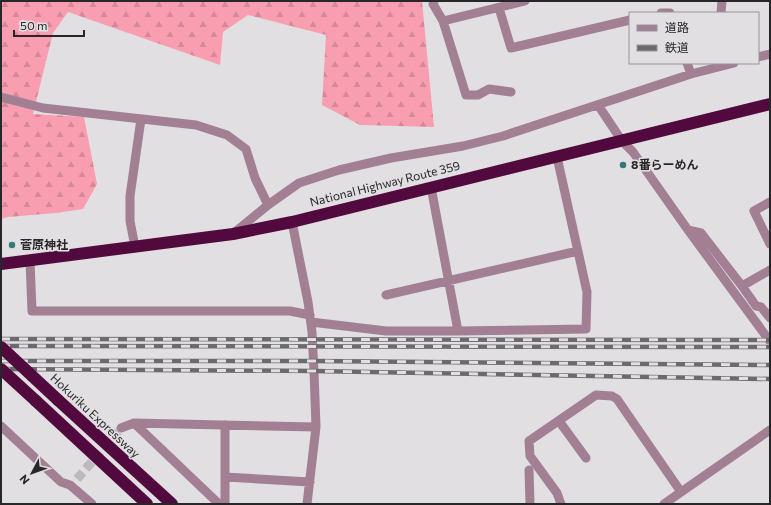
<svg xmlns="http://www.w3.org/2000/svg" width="771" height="505" font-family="Commissioner,'Noto Sans JP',sans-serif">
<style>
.forest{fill:url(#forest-firs)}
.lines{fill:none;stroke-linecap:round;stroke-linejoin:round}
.minor-tunnel{stroke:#bdbabe;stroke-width:9;stroke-dasharray:9 4.5;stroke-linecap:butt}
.minor{stroke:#a27f93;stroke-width:9}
.highway{stroke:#520a3e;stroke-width:12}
.rail-casing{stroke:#6b6a6c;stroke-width:4.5}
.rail{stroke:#e2dfe3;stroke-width:3;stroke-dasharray:9;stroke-linecap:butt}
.highway-bridge{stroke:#520a3e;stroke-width:12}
.poi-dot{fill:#317a7a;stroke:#e2dfe3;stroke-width:1.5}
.labels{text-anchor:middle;stroke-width:3;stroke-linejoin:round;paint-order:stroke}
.poi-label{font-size:12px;font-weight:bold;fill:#272628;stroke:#e2dfe3;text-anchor:start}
.street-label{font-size:12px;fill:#272628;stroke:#e2dfe3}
</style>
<defs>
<pattern id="forest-firs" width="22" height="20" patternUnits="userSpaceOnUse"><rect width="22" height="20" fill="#f99eb0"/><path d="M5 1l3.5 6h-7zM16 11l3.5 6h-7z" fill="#d58897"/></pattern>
</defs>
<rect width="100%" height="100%" fill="#e2dfe3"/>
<path class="forest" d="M 1,1 L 422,1 L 434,127 L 360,125 L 322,105 L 326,35 L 248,15 L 223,32 L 220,65 L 68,12 L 53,33 L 33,114 L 84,117 L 97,184 L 83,209 L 56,213 L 8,217 L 1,219 Z"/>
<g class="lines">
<path class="minor-tunnel" d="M 77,479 L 121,428"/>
<path class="minor" d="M 434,1 L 433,4 L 443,21
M 499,8 L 511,48 L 630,20
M 661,13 L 670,13
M 721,13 L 722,1
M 758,57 L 770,54
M 687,63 L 691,74
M 511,92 L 489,89 L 478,95 L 466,95 L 443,21 L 525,1
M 1,97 L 43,108 L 196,125 L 227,135 L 246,149 L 255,178 L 268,205
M 598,105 L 622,141 L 633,152 L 688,230 L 769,340
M 431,187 L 458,331 L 586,329 L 587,292 L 557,157
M 770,202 L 754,211 L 770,244
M 292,222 L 308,302 L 312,332 L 314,371 L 316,427 L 307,504
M 688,230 L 701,233 L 742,286 L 770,270
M 234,233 L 268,205 L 299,183 L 339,170 L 391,158 L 463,146 L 503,136 L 691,74 L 734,63
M 135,247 L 130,221 L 130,196 L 141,119
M 30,261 L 32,311 L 290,311 L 310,315
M 742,286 L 756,306 L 761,307 L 770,318
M 386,295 L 578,251
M 311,322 L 386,331 L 458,331
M 559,421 L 586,458
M 134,423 L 219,504
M 225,425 L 225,504
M 1,426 L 61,482 L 70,485 L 92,504
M 121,428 L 134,423 L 316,427
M 529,470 L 530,504
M 225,477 L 310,482
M 561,504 L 557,493 L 530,456 L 529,441 L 596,395 L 612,396 L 617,399 L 681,492
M 664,504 L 770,430"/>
<path class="highway" d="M 1,264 L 233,234 L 292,222 L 770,104
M 58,400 L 172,504
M 36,401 L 147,504"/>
<g class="rail-casing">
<path id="rail" d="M 1,339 L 770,340
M 1,346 L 770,347
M 1,361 L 314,361 L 770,365
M 1,369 L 314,371 L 770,379"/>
</g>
<use href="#rail" class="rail"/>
<path class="highway-bridge" d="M 1,347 L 58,400
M 1,369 L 36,401"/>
</g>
<g class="poi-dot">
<circle cx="623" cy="165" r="4"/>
<circle cx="12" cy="245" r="4"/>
</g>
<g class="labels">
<g class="poi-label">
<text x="631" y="169">8番らーめん</text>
<text x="20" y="249">菅原神社</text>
</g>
<g class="street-label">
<text transform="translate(385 184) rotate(-14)" y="4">National Highway Route 359</text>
<text transform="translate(95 416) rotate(43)" y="4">Hokuriku Expressway</text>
</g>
</g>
<rect width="771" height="505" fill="none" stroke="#272628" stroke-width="4"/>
<rect x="629" y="12" width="130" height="52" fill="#e2dfe3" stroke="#979598"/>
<rect x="637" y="25" width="20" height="6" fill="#a27f93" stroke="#979598"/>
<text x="665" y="32" font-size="12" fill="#272628">道路</text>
<rect x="637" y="45" width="20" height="6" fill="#6b6a6c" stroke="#979598"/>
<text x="665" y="52" font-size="12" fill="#272628">鉄道</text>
<g transform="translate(32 473) rotate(229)" stroke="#e2dfe3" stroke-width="3" paint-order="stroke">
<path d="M0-3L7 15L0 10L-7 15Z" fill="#272628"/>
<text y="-6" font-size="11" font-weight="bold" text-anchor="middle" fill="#272628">N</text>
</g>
<path d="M14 30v6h70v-6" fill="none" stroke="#272628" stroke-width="2"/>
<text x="20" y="30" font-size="12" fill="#272628" stroke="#e2dfe3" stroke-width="3" paint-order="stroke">50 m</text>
</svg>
